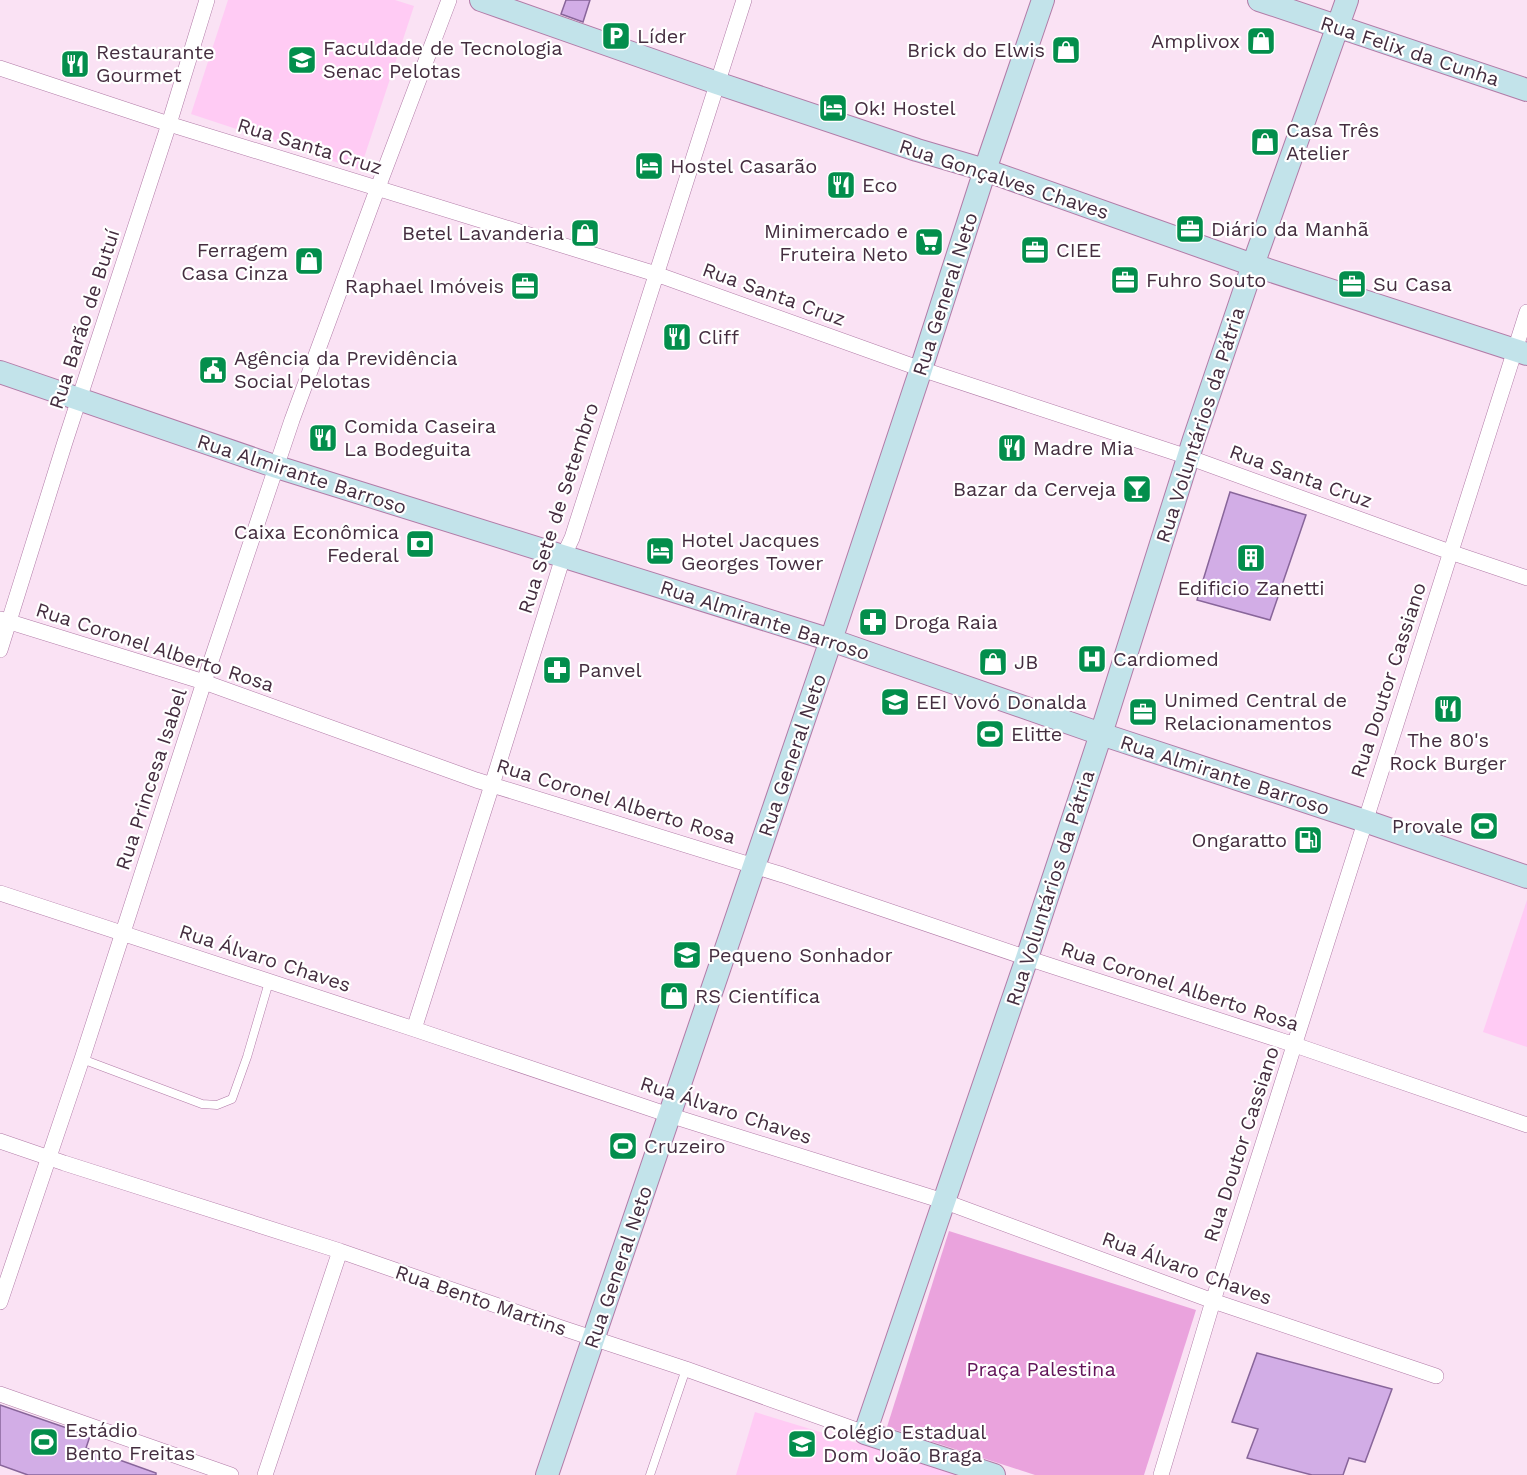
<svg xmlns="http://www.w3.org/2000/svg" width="1527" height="1475" font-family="'Work Sans',sans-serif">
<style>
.built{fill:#ffcbf4}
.green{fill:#eaa3dd}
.building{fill:#d2ade6;stroke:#88659a;stroke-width:1.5}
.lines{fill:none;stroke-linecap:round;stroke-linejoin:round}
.lane-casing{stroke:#b17ba7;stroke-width:9}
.street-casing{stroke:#b17ba7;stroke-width:16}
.secondary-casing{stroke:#b17ba7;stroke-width:24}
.lane{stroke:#fff;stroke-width:8}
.street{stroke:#fff;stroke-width:15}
.secondary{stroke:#c2e3ea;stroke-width:22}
.labels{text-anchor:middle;stroke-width:4.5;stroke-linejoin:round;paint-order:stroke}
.poi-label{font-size:20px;fill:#442d3f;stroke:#fff;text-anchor:start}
.street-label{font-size:20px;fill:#442d3f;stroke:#fff}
.park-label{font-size:20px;fill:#621359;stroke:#fff}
</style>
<rect width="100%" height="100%" fill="#fae2f4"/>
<path class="built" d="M 228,0 L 395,0 L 414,6 L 360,170 L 191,114 Z
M 1527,900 L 1527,1047 L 1483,1032 Z
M 755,1412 L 961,1475 L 736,1475 Z"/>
<path class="green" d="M 949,1231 L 1196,1310 L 1144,1475 L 1035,1475 L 887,1427 Z"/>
<path class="building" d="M 566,0 L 590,0 L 583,22 L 561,14 Z
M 1230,492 L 1306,515 L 1270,620 L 1197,600 Z
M 1257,1353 L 1392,1389 L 1365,1462 L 1349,1458 L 1343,1475 L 1312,1475 L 1247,1458 L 1258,1429 L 1232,1422 Z
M 0,1405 L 90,1436 L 86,1448 L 156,1473 L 156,1475 L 28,1475 L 0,1465 Z"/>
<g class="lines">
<g class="lane-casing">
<path id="lane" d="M 82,1059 L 202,1104 L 217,1105 L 232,1099 L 247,1057 L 269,982
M 650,1475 L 686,1369"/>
</g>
<g class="street-casing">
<path id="street" d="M 0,68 L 169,124 L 656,274 L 921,369 L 1188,457 L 1450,552 L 1527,578
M 0,619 L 204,682 L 476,780 L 783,875 L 1027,958 L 1295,1045 L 1527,1125
M 0,650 L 65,442 L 169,124 L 207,0
M 0,893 L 414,1029 L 669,1115 L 943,1201 L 1213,1301 L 1436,1376
M 414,1029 L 492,785 L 563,557 L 572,538 L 744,0
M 0,1141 L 64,1163 L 340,1251 L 559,1327 L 686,1369 L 865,1433
M 0,1302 L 82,1059 L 204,682 L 292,420 L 374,198 L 449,0
M 0,1394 L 231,1475
M 265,1475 L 340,1251
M 1161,1475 L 1213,1301 L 1527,312"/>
</g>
<g class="secondary-casing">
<path id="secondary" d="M 481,0 L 717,83 L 917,150 L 985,170 L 1253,265 L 1527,354
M 1259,0 L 1527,90
M 0,372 L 277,467 L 831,640 L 1101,734 L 1365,821 L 1527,877
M 547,1475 L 831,640 L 921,369 L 985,170 L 1043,0
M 994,1475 L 865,1433 L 1027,958 L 1101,734 L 1194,439 L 1253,265 L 1347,0"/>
</g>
<use href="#lane" class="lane"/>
<use href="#street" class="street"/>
<use href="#secondary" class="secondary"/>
</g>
<defs>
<g id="parking-square" transform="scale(1.5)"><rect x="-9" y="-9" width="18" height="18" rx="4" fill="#038e4c" stroke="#fff"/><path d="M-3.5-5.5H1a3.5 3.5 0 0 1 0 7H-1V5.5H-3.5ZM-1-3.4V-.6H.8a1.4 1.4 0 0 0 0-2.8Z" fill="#fff"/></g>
<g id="shop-square" transform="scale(1.5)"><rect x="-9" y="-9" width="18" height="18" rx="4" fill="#038e4c" stroke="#fff"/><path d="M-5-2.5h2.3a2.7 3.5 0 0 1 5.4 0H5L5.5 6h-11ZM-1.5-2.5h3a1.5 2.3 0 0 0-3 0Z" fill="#fff"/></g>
<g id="university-square" transform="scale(1.5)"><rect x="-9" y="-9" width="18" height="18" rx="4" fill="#038e4c" stroke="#fff"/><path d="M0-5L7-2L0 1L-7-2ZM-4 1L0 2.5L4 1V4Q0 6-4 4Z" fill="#fff"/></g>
<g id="restaurant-square" transform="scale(1.5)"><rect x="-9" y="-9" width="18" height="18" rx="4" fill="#038e4c" stroke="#fff"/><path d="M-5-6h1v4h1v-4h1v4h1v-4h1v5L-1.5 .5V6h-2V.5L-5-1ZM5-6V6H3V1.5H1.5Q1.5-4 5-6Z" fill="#fff"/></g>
<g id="hotel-square" transform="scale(1.5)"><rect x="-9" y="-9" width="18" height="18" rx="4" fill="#038e4c" stroke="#fff"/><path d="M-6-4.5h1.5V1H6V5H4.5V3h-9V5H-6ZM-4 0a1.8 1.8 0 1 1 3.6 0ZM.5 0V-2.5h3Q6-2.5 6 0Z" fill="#fff"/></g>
<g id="office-square" transform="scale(1.5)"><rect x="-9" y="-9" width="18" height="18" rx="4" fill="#038e4c" stroke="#fff"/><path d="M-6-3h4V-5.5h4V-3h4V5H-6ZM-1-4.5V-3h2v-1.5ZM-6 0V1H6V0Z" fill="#fff"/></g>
<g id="supermarket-square" transform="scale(1.5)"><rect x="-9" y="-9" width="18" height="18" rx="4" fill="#038e4c" stroke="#fff"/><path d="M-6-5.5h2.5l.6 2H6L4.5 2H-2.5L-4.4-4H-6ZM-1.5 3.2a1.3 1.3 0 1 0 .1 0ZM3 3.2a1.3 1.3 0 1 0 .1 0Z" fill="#fff"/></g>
<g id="civic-square" transform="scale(1.5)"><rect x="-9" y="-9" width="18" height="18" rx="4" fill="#038e4c" stroke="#fff"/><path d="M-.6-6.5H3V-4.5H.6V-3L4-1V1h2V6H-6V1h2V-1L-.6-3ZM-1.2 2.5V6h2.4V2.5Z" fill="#fff"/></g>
<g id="bar-square" transform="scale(1.5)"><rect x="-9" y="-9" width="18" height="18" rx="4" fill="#038e4c" stroke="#fff"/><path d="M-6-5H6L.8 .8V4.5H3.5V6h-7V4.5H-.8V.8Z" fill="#fff"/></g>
<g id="bank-square" transform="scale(1.5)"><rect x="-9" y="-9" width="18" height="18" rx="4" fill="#038e4c" stroke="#fff"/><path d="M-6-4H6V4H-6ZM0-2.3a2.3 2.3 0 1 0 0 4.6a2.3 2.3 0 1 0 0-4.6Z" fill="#fff"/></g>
<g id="building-square" transform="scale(1.5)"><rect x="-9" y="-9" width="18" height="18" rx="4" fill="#038e4c" stroke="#fff"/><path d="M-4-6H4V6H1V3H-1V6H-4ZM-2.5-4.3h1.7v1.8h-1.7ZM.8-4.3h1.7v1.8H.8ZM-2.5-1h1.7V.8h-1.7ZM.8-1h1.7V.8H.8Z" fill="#fff"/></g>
<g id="pharmacy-square" transform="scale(1.5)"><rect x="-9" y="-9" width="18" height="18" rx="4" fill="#038e4c" stroke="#fff"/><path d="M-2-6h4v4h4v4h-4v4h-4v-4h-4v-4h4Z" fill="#fff"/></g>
<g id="hospital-square" transform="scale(1.5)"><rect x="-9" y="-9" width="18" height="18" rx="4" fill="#038e4c" stroke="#fff"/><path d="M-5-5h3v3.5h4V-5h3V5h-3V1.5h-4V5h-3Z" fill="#fff"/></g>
<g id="school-square" transform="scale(1.5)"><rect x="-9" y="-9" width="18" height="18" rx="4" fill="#038e4c" stroke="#fff"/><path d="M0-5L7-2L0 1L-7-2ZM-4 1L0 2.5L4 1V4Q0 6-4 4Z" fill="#fff"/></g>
<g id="stadium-square" transform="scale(1.5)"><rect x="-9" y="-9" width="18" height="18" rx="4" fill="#038e4c" stroke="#fff"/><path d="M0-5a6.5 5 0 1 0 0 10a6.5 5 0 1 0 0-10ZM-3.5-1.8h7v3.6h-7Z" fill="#fff"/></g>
<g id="fuel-square" transform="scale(1.5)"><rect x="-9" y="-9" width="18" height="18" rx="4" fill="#038e4c" stroke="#fff"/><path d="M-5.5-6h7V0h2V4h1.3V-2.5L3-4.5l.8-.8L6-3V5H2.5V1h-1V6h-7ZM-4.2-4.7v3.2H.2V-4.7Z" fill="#fff"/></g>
</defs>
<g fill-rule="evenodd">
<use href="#parking-square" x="616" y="36"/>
<use href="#shop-square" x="1261" y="41"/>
<use href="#shop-square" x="1066" y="50"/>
<use href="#university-square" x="302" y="60"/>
<use href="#restaurant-square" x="75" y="64"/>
<use href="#hotel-square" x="833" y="108"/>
<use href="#shop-square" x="1265" y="142"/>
<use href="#hotel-square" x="649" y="166"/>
<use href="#restaurant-square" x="841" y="185"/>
<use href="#office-square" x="1190" y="229"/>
<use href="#shop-square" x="585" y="233"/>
<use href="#supermarket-square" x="929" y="242"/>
<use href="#office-square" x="1035" y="250"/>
<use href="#shop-square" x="309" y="261"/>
<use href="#office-square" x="1125" y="280"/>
<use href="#office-square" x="1352" y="284"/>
<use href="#office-square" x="525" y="286"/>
<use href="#restaurant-square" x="677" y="337"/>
<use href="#civic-square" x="213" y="370"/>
<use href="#restaurant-square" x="323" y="438"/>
<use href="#restaurant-square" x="1012" y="448"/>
<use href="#bar-square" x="1137" y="489"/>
<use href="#bank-square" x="420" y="544"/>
<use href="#hotel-square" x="660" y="551"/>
<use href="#building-square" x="1251" y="558"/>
<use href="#pharmacy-square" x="873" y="622"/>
<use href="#hospital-square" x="1092" y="659"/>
<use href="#shop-square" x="993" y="662"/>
<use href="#pharmacy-square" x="557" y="670"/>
<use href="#school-square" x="895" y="702"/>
<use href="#restaurant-square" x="1448" y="709"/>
<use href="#office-square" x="1143" y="712"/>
<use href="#stadium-square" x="990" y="734"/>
<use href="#stadium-square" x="1484" y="826"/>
<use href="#fuel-square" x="1308" y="840"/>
<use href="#school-square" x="687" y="955"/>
<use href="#shop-square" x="674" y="996"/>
<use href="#stadium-square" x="623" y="1146"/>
<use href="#stadium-square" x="44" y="1442"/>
<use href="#school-square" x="802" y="1444"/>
</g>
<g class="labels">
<g class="poi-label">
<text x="637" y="43">Líder</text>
<text x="1240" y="48" text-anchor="end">Amplivox</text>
<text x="323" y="55">Faculdade de Tecnologia<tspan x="323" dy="23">Senac Pelotas</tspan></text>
<text x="1045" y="57" text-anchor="end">Brick do Elwis</text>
<text x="96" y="59">Restaurante<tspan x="96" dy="23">Gourmet</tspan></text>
<text x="854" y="115">Ok! Hostel</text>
<text x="1286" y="137">Casa Três<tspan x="1286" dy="23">Atelier</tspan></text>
<text x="670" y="173">Hostel Casarão</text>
<text x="862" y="192">Eco</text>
<text x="1211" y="236">Diário da Manhã</text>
<text x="908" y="238" text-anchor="end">Minimercado e<tspan x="908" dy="23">Fruteira Neto</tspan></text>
<text x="564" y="240" text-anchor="end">Betel Lavanderia</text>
<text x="288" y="257" text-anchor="end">Ferragem<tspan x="288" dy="23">Casa Cinza</tspan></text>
<text x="1056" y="257">CIEE</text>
<text x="1146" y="287">Fuhro Souto</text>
<text x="1373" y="291">Su Casa</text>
<text x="504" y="293" text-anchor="end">Raphael Imóveis</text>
<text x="698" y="344">Cliff</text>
<text x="234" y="365">Agência da Previdência<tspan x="234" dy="23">Social Pelotas</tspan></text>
<text x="344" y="433">Comida Caseira<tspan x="344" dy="23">La Bodeguita</tspan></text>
<text x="1033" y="455">Madre Mia</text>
<text x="1116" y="496" text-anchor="end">Bazar da Cerveja</text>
<text x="399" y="539" text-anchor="end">Caixa Econômica<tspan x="399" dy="23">Federal</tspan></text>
<text x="681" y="547">Hotel Jacques<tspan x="681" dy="23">Georges Tower</tspan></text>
<text x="1251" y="595" text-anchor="middle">Edificio Zanetti</text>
<text x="894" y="629">Droga Raia</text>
<text x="1113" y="666">Cardiomed</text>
<text x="1014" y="669">JB</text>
<text x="578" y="677">Panvel</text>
<text x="1164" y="707">Unimed Central de<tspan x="1164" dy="23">Relacionamentos</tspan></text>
<text x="916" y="709">EEI Vovó Donalda</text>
<text x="1011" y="741">Elitte</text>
<text x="1448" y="747" text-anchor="middle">The 80's<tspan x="1448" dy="23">Rock Burger</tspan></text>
<text x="1463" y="833" text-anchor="end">Provale</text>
<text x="1287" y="847" text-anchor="end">Ongaratto</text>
<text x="708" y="962">Pequeno Sonhador</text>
<text x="695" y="1003">RS Científica</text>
<text x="644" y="1153">Cruzeiro</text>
<text x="65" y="1437">Estádio<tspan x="65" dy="23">Bento Freitas</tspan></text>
<text x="823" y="1439">Colégio Estadual<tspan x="823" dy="23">Dom João Braga</tspan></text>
</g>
<g class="street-label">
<text transform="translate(1410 51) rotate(18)" y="7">Rua Felix da Cunha</text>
<text transform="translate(310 146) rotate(17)" y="7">Rua Santa Cruz</text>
<text transform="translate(1004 179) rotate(18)" y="7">Rua Gonçalves Chaves</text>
<text transform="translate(774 294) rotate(20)" y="7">Rua Santa Cruz</text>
<text transform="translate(945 294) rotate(-72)" y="7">Rua General Neto</text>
<text transform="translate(84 319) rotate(-72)" y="7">Rua Barão de Butuí</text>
<text transform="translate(1200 425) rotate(-72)" y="7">Rua Voluntários da Pátria</text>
<text transform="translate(302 474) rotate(18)" y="7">Rua Almirante Barroso</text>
<text transform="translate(1301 476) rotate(20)" y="7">Rua Santa Cruz</text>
<text transform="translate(558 508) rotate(-72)" y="7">Rua Sete de Setembro</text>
<text transform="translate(765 620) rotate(18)" y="7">Rua Almirante Barroso</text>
<text transform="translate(155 647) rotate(18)" y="7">Rua Coronel Alberto Rosa</text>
<text transform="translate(1388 680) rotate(-72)" y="7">Rua Doutor Cassiano</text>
<text transform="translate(792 755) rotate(-71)" y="7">Rua General Neto</text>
<text transform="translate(1225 775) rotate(18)" y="7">Rua Almirante Barroso</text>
<text transform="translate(151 779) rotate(-72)" y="7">Rua Princesa Isabel</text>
<text transform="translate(616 801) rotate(17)" y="7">Rua Coronel Alberto Rosa</text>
<text transform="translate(1050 888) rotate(-72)" y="7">Rua Voluntários da Pátria</text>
<text transform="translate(265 958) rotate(18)" y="7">Rua Álvaro Chaves</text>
<text transform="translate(1180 986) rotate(18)" y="7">Rua Coronel Alberto Rosa</text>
<text transform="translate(726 1110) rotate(18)" y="7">Rua Álvaro Chaves</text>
<text transform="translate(1241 1144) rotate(-72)" y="7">Rua Doutor Cassiano</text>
<text transform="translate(618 1267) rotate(-71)" y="7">Rua General Neto</text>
<text transform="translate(1187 1268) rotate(20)" y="7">Rua Álvaro Chaves</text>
<text transform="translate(481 1300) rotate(19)" y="7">Rua Bento Martins</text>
</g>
<g class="park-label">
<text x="1041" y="1376">Praça Palestina</text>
</g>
</g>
</svg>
